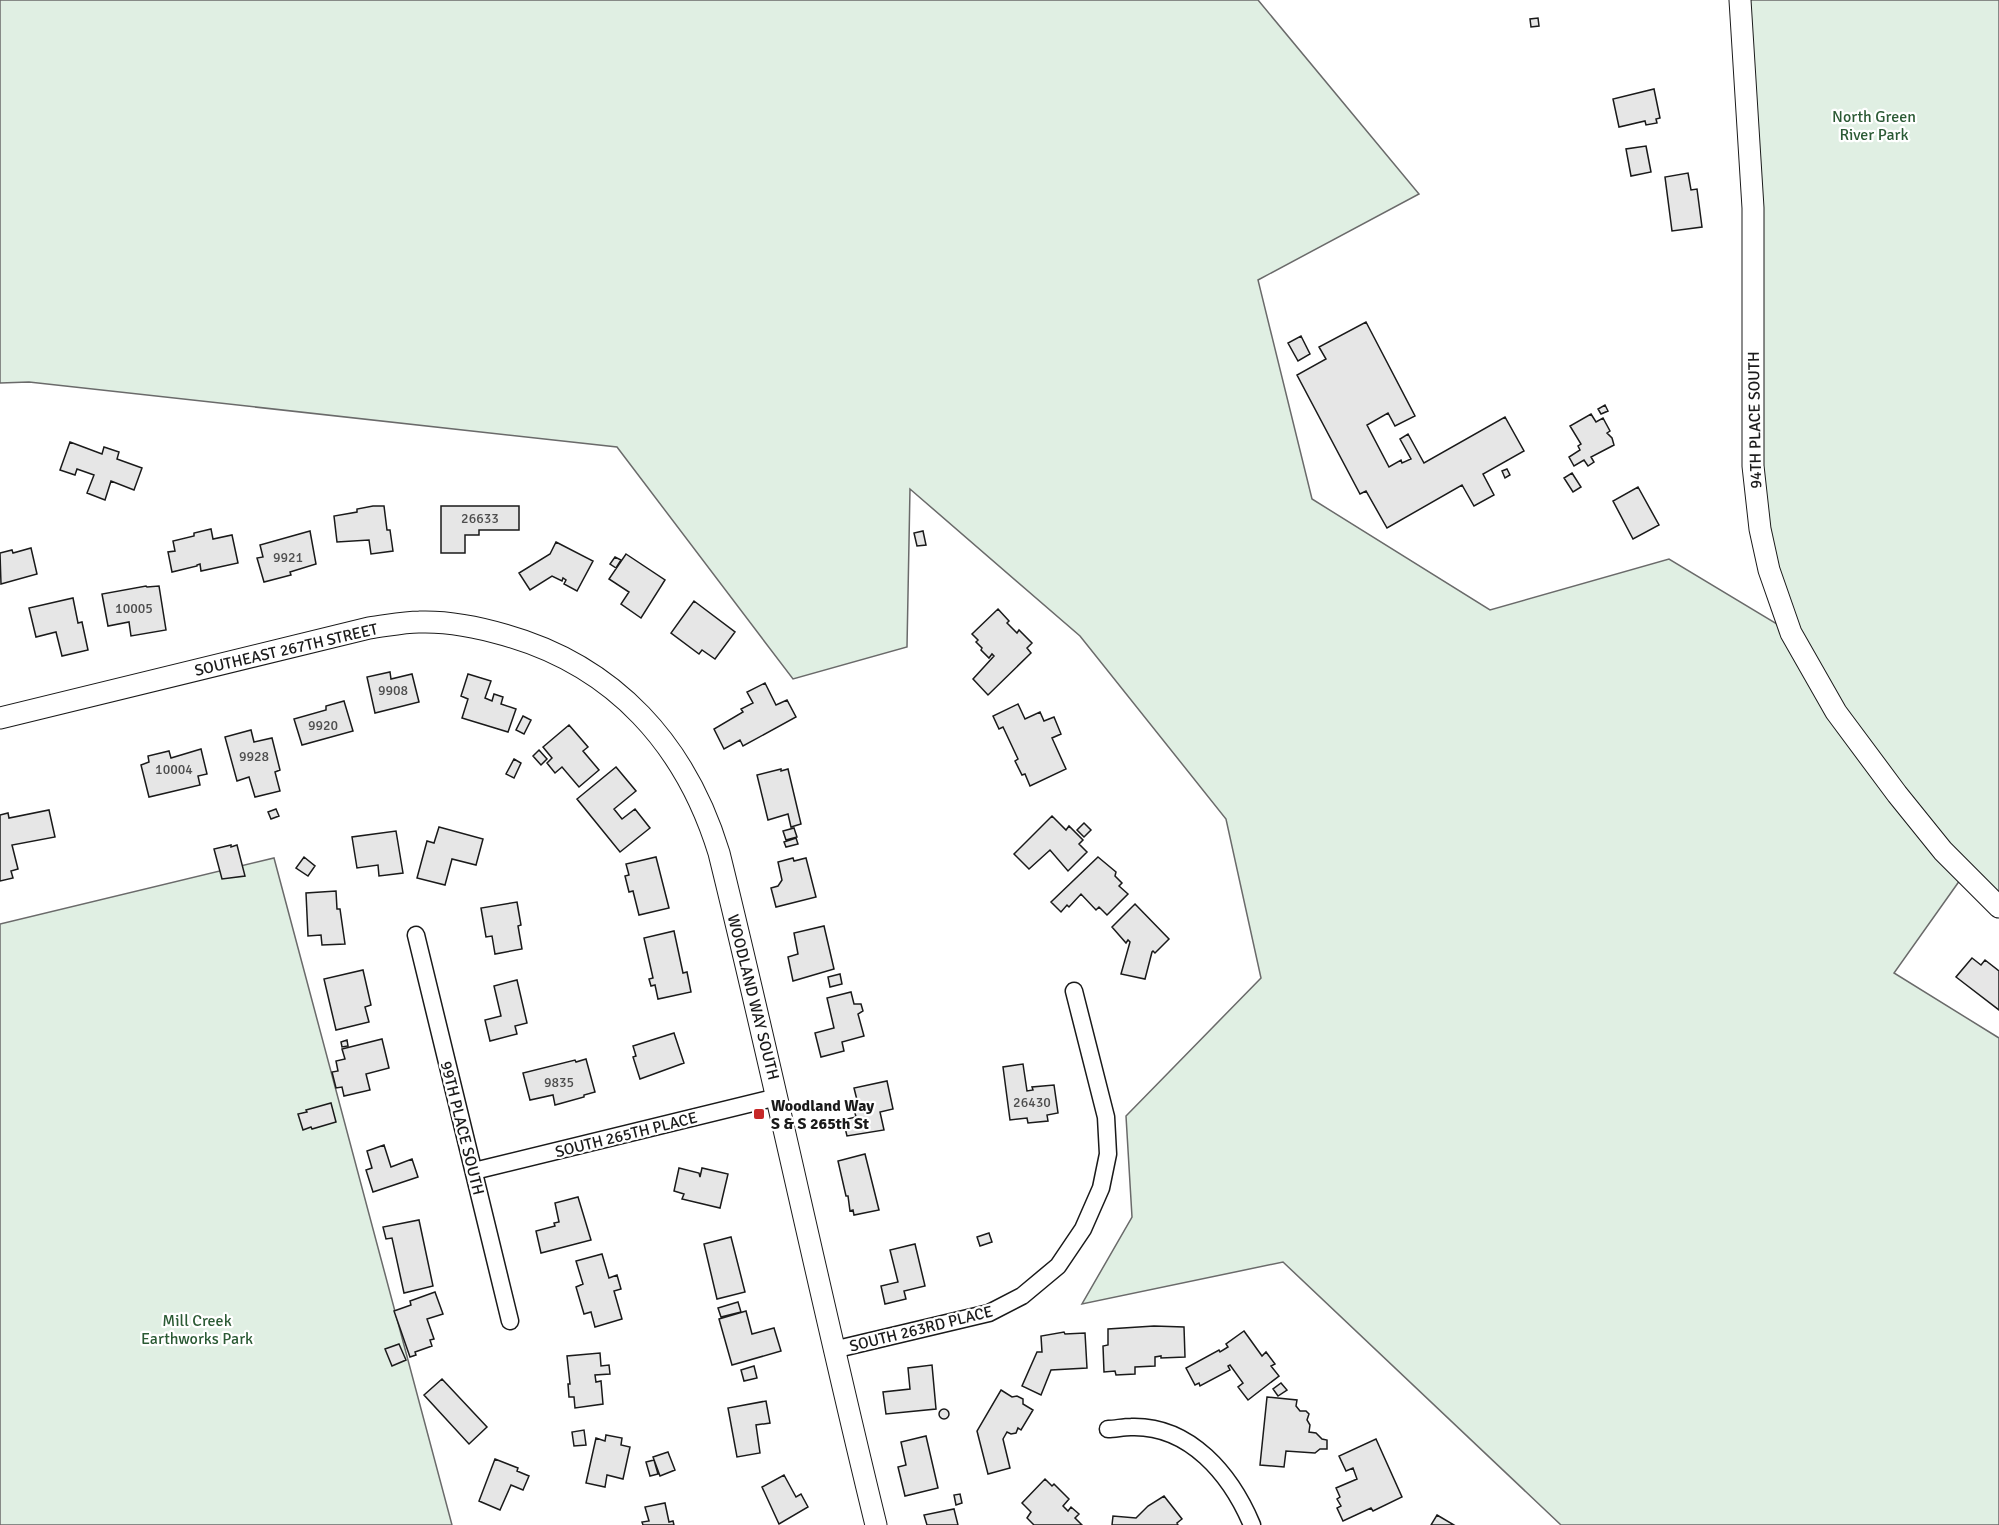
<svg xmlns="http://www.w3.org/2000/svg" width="1999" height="1525" font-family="Signika,sans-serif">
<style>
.green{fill:#e0efe3;stroke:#6a6a6a;stroke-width:1.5}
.building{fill:#e6e6e6;stroke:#1a1a1a;stroke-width:1.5}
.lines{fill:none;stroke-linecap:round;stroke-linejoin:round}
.minor-casing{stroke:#1a1a1a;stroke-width:19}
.tertiary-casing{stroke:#1a1a1a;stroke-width:23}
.minor{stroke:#fff;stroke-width:16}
.tertiary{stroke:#fff;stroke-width:21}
.poi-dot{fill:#c62828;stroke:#fff;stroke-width:2}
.labels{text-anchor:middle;stroke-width:4.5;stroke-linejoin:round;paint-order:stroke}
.number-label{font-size:14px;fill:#4d4d4d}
.park-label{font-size:16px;fill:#2b5a34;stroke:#fff}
.street-label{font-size:16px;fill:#1a1a1a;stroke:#fff}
.poi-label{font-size:16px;font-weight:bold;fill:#1a1a1a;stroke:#fff;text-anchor:start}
</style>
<rect width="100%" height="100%" fill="#fff"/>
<path class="green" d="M 0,0 L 1258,0 L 1419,194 L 1258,280 L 1312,499 L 1490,610 L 1669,559 L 1790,632 L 1764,549 L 1740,0 L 1999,0 L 1999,907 L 1965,873 L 1894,973 L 1999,1038 L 1999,1525 L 1561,1525 L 1283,1262 L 1082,1304 L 1132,1217 L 1126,1116 L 1261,978 L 1226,819 L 1080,636 L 910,489 L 907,647 L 793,679 L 617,447 L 29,382 L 0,383 Z
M 274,858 L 452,1525 L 0,1525 L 0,924 Z"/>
<path class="building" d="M 1538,18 L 1539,26 L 1531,27 L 1530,19 Z
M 1654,89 L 1660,118 L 1656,119 L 1657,123 L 1646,125 L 1645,121 L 1619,127 L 1613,99 Z
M 1646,146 L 1651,172 L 1631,176 L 1626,149 Z
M 1688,173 L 1691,190 L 1697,189 L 1702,227 L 1672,231 L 1665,177 Z
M 1366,322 L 1415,416 L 1395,426 L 1388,413 L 1367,425 L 1389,467 L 1401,460 L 1402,463 L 1411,459 L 1400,439 L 1408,434 L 1424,463 L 1505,417 L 1524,451 L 1483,474 L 1494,495 L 1474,506 L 1462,485 L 1387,528 L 1366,491 L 1360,494 L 1297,375 L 1326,359 L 1319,347 Z
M 1301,336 L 1310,354 L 1298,361 L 1288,343 Z
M 1605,405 L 1608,411 L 1601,414 L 1598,409 Z
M 1591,414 L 1596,422 L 1603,418 L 1610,431 L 1607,433 L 1612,438 L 1614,445 L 1591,457 L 1594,462 L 1588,466 L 1584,460 L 1574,466 L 1569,457 L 1580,450 L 1578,446 L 1581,444 L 1570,426 Z
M 70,442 L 102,454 L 104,447 L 119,452 L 117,459 L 142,468 L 134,490 L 111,481 L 105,500 L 87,493 L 94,475 L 77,469 L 75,475 L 60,470 Z
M 1507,469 L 1510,475 L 1505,478 L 1502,471 Z
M 1572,473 L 1581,487 L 1573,492 L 1564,478 Z
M 1638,487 L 1659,525 L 1633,539 L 1613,501 Z
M 373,506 L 384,506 L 387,530 L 390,530 L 393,551 L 371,554 L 369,540 L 337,542 L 334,516 L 357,512 L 357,509 Z
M 441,506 L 519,506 L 519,530 L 479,530 L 479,535 L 465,535 L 465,553 L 441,553 Z
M 211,529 L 213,539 L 232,535 L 238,563 L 201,571 L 200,564 L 197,565 L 197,566 L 172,572 L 168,552 L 175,551 L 173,541 L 194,536 L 194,533 Z
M 310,531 L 316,564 L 290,572 L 291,575 L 264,582 L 257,558 L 263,557 L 260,545 Z
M 923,531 L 926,545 L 917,546 L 914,533 Z
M 556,542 L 593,561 L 577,591 L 564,584 L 566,580 L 563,578 L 562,581 L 552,576 L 530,590 L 519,573 L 550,554 Z
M 31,548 L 37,574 L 1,584 L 0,553 L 12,550 L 13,553 Z
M 626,554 L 665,580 L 641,618 L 621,604 L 629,592 L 609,579 Z
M 615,557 L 621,560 L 616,568 L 610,564 Z
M 146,586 L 147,587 L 159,586 L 166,630 L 131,636 L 129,622 L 108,626 L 102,594 Z
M 73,598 L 78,623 L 82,622 L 88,650 L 62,656 L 56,632 L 36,637 L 29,608 Z
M 694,601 L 735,632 L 715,659 L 702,650 L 699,654 L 671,633 Z
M 998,609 L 1009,621 L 1007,623 L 1017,633 L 1019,630 L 1032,643 L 1027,648 L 1031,653 L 988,695 L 973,679 L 994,656 L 992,654 L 989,658 L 981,650 L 982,648 L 976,642 L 978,640 L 972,634 Z
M 390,672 L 391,679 L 412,674 L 419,702 L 375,713 L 367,677 Z
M 468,674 L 491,681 L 485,698 L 492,701 L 494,694 L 503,697 L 501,704 L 516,709 L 508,732 L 462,718 L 468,699 L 461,696 Z
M 765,683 L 776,705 L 787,700 L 796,717 L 743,746 L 740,740 L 724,749 L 714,729 L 743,712 L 741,709 L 753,703 L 747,692 Z
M 344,701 L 353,731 L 302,745 L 294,719 L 326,710 L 326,706 Z
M 1018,704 L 1025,719 L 1040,712 L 1044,721 L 1054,717 L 1061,734 L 1052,738 L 1066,769 L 1030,786 L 1025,774 L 1022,775 L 1015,761 L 1018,759 L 1003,727 L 999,729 L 993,716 Z
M 523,716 L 531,720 L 524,734 L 516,730 Z
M 569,725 L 588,747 L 583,751 L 599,770 L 579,787 L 562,767 L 555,773 L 547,763 L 552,758 L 543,747 Z
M 251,730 L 254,742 L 272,738 L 280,770 L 275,772 L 280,791 L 255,797 L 249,777 L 237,781 L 225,737 Z
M 201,749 L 207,774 L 198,776 L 200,785 L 149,797 L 141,765 L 149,762 L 148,756 L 169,751 L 171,758 Z
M 539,750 L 547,759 L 541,765 L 533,756 Z
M 514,759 L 521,763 L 514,778 L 506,774 Z
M 616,767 L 636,791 L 614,809 L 622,819 L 635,809 L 650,828 L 620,852 L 577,799 Z
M 781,769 L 781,771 L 788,769 L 801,824 L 791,827 L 788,814 L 768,820 L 757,775 Z
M 276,809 L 279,816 L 271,819 L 268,812 Z
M 49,810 L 55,837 L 12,845 L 18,869 L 11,871 L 13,878 L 0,881 L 0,815 L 8,813 L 9,818 Z
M 1052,816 L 1066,830 L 1069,826 L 1083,840 L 1079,844 L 1087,852 L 1068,871 L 1050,850 L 1029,869 L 1014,854 Z
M 1084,823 L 1091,830 L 1084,837 L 1077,830 Z
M 439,827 L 483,839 L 476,865 L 452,859 L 445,885 L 417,878 L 427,841 L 434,843 Z
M 794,828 L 797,837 L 786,840 L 783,831 Z
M 396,831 L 403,873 L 379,876 L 378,865 L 357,868 L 352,837 Z
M 796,838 L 798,844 L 786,847 L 784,842 Z
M 231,845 L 231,847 L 237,845 L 245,876 L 222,879 L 214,849 Z
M 304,857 L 315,866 L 308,876 L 296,868 Z
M 656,857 L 669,908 L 639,915 L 633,891 L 629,892 L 625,876 L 629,875 L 626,864 Z
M 1098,857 L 1116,872 L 1115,876 L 1122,883 L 1119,886 L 1128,894 L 1107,915 L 1099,907 L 1096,910 L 1081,894 L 1069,907 L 1067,905 L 1061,912 L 1051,902 Z
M 793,858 L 794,861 L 806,858 L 816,897 L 776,907 L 771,888 L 778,886 L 782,880 L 778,862 Z
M 336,891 L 337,909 L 340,909 L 345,944 L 322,945 L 321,935 L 308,936 L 306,893 Z
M 517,902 L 521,925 L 518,926 L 522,949 L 495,954 L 492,936 L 486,937 L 481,908 Z
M 1135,904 L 1169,939 L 1155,953 L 1153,951 L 1152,952 L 1145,979 L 1121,974 L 1130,942 L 1128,940 L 1126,943 L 1112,927 Z
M 824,926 L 834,969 L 793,981 L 788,957 L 798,954 L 794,933 Z
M 674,931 L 683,973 L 687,972 L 691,992 L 658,999 L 655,985 L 651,986 L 649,979 L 653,978 L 644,938 Z
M 1972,958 L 1981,965 L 1985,960 L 1999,971 L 1999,1010 L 1956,977 Z
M 363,970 L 371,1005 L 365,1007 L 369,1022 L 336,1030 L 324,979 Z
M 840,974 L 842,984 L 830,987 L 828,977 Z
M 517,980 L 527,1023 L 515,1026 L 517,1034 L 490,1041 L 485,1020 L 501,1016 L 494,986 Z
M 851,992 L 854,1004 L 861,1004 L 863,1011 L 858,1014 L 864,1036 L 842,1042 L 844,1051 L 821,1057 L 815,1033 L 834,1028 L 827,998 Z
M 674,1033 L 684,1063 L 640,1079 L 633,1057 L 636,1056 L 633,1046 Z
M 382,1039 L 389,1068 L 366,1074 L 370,1090 L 344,1096 L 342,1087 L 336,1088 L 332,1072 L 338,1071 L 336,1061 L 345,1059 L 342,1049 Z
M 347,1040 L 348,1046 L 342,1047 L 341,1042 Z
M 586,1059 L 595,1092 L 584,1095 L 584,1097 L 555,1105 L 553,1095 L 530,1100 L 523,1073 L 575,1060 L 576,1062 Z
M 1023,1064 L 1027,1091 L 1033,1090 L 1032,1087 L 1054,1085 L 1058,1113 L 1047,1115 L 1048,1121 L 1028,1123 L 1027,1118 L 1010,1120 L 1003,1067 Z
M 887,1081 L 893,1109 L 880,1112 L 884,1130 L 847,1136 L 843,1120 L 856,1117 L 853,1105 L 858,1104 L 854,1088 Z
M 331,1103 L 336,1122 L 312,1129 L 311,1127 L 303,1130 L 298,1114 L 307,1112 L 306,1110 Z
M 384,1145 L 391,1167 L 412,1159 L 418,1177 L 373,1192 L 366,1170 L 372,1168 L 367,1151 Z
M 865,1154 L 879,1210 L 854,1215 L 853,1210 L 850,1211 L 848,1196 L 846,1196 L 838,1161 Z
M 679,1168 L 699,1173 L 700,1177 L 702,1168 L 728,1174 L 720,1208 L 682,1199 L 684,1194 L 674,1191 Z
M 578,1197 L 591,1240 L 541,1253 L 536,1231 L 555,1226 L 554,1223 L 559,1222 L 555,1203 Z
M 419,1220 L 433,1286 L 404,1293 L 392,1238 L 386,1239 L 383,1227 Z
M 989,1233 L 992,1242 L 980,1246 L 977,1237 Z
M 731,1237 L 745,1292 L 717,1299 L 704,1244 Z
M 915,1244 L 925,1286 L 904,1291 L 906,1299 L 885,1304 L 881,1286 L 898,1282 L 890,1250 Z
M 602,1254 L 609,1278 L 617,1275 L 621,1289 L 614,1291 L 622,1319 L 595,1327 L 591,1312 L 584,1314 L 576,1287 L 583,1284 L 576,1261 Z
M 435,1292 L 443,1314 L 427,1319 L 434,1339 L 430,1340 L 432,1346 L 415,1352 L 416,1355 L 410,1357 L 394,1311 L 411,1305 L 410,1301 Z
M 738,1302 L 741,1312 L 721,1317 L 718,1308 Z
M 746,1311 L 752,1334 L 774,1328 L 781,1351 L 732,1365 L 719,1319 Z
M 1154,1326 L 1184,1327 L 1185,1357 L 1161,1358 L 1161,1356 L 1155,1357 L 1155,1366 L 1135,1367 L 1135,1374 L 1116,1375 L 1115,1371 L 1104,1372 L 1103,1346 L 1108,1345 L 1108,1329 Z
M 1244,1331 L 1262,1356 L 1266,1352 L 1275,1364 L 1271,1366 L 1279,1376 L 1248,1400 L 1238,1387 L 1243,1383 L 1230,1365 L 1228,1366 L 1230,1370 L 1200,1386 L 1199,1383 L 1195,1385 L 1186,1368 L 1219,1350 L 1220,1352 L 1228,1347 L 1226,1344 Z
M 1064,1332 L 1065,1334 L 1085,1333 L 1087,1368 L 1051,1370 L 1041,1395 L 1022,1386 L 1037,1352 L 1042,1352 L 1041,1336 Z
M 399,1344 L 406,1360 L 392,1366 L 385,1349 Z
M 600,1353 L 601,1366 L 609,1365 L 610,1374 L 595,1375 L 596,1382 L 601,1381 L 603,1404 L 575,1408 L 574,1397 L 569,1397 L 568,1384 L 570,1384 L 567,1356 Z
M 932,1365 L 936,1409 L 886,1414 L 883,1392 L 910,1389 L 908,1368 Z
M 754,1366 L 757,1378 L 744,1381 L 741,1370 Z
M 442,1379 L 487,1427 L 469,1444 L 424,1395 Z
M 1281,1383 L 1287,1390 L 1278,1396 L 1273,1389 Z
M 1001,1390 L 1012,1397 L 1017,1396 L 1023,1399 L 1023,1404 L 1033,1410 L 1021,1430 L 1018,1428 L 1016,1433 L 1011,1434 L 1007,1432 L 1003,1439 L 1010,1468 L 988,1474 L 977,1431 Z
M 1267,1397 L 1297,1400 L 1296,1406 L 1300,1411 L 1306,1411 L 1309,1414 L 1307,1420 L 1310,1425 L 1309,1432 L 1316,1433 L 1322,1439 L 1327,1440 L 1327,1449 L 1320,1449 L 1315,1453 L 1286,1451 L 1284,1467 L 1260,1465 Z
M 766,1401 L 770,1423 L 756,1425 L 760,1453 L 737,1457 L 728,1408 Z
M939 1414a5 5 0 1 1 10 0a5 5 0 1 1-10 0Z
M 584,1430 L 586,1445 L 574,1446 L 572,1432 Z
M 606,1435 L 622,1438 L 621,1445 L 630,1447 L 623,1479 L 607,1475 L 605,1487 L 586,1483 L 596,1438 L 605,1441 Z
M 926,1436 L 938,1488 L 905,1496 L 898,1467 L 906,1465 L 901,1442 Z
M 1376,1439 L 1402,1497 L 1373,1511 L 1371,1508 L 1343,1521 L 1337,1508 L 1341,1506 L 1337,1499 L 1340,1497 L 1336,1488 L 1357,1479 L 1353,1468 L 1346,1471 L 1339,1456 Z
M 668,1452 L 675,1470 L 660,1476 L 653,1457 Z
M 495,1459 L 518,1468 L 517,1471 L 529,1476 L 523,1490 L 511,1485 L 500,1510 L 479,1501 Z
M 654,1460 L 658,1474 L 650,1476 L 646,1462 Z
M 784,1475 L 796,1497 L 801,1494 L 808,1507 L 779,1524 L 762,1487 Z
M 1045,1479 L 1052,1486 L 1054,1484 L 1069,1499 L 1063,1506 L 1068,1511 L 1071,1507 L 1079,1514 L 1075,1518 L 1082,1525 L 1034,1525 L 1027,1518 L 1031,1512 L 1022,1503 Z
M 960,1494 L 962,1503 L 956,1505 L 954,1495 Z
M 1164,1496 L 1182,1519 L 1177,1523 L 1178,1525 L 1112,1525 L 1113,1516 L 1136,1518 L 1148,1506 Z
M 665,1503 L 669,1522 L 673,1521 L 674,1525 L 643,1525 L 642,1522 L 649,1521 L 645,1507 Z
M 954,1509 L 958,1525 L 927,1525 L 924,1515 Z
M 1437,1515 L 1454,1525 L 1431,1525 Z"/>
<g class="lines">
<g class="minor-casing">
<path id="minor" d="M 416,935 L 510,1321
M 474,1171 L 777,1097
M 833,1350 L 989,1313 L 1022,1296 L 1058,1266 L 1083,1229 L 1101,1188 L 1108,1154 L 1106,1117 L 1074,991
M 1108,1429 C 1115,1429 1123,1427 1131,1427 C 1190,1425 1231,1475 1252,1525"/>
</g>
<g class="tertiary-casing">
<path id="tertiary" d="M 1740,0 L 1753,208 L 1753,466 L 1760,529 L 1769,570 L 1791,633 L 1836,712 L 1897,794 L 1943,851 L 1999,907
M 0,718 L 369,628 C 386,626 403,622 419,622 C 447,621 478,627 505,635 C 615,666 686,745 719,853 C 774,1076 821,1301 876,1525"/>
</g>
<use href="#minor" class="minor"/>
<use href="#tertiary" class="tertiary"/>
</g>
<rect class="poi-dot" x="753" y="1108" width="12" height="12" rx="3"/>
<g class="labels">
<g class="number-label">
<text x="480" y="523">26633</text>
<text x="288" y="562">9921</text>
<text x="134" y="613">10005</text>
<text x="393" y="695">9908</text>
<text x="323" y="730">9920</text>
<text x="254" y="761">9928</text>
<text x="174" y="774">10004</text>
<text x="559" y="1087">9835</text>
<text x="1032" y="1107">26430</text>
</g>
<g class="park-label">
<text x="1874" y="122">North Green<tspan x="1874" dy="18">River Park</tspan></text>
<text x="197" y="1326">Mill Creek<tspan x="197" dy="18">Earthworks Park</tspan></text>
</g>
<g class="street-label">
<text transform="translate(1754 420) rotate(-91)" y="6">94TH PLACE SOUTH</text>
<text transform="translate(286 649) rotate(-13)" y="6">SOUTHEAST 267TH STREET</text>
<text transform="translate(754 997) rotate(76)" y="6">WOODLAND WAY SOUTH</text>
<text transform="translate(463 1128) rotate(76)" y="6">99TH PLACE SOUTH</text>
<text transform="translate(626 1134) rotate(-14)" y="6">SOUTH 265TH PLACE</text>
<text transform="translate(921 1328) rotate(-14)" y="6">SOUTH 263RD PLACE</text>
</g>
<g class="poi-label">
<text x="771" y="1111">Woodland Way<tspan x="771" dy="18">S &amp; S 265th St</tspan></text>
</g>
</g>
</svg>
